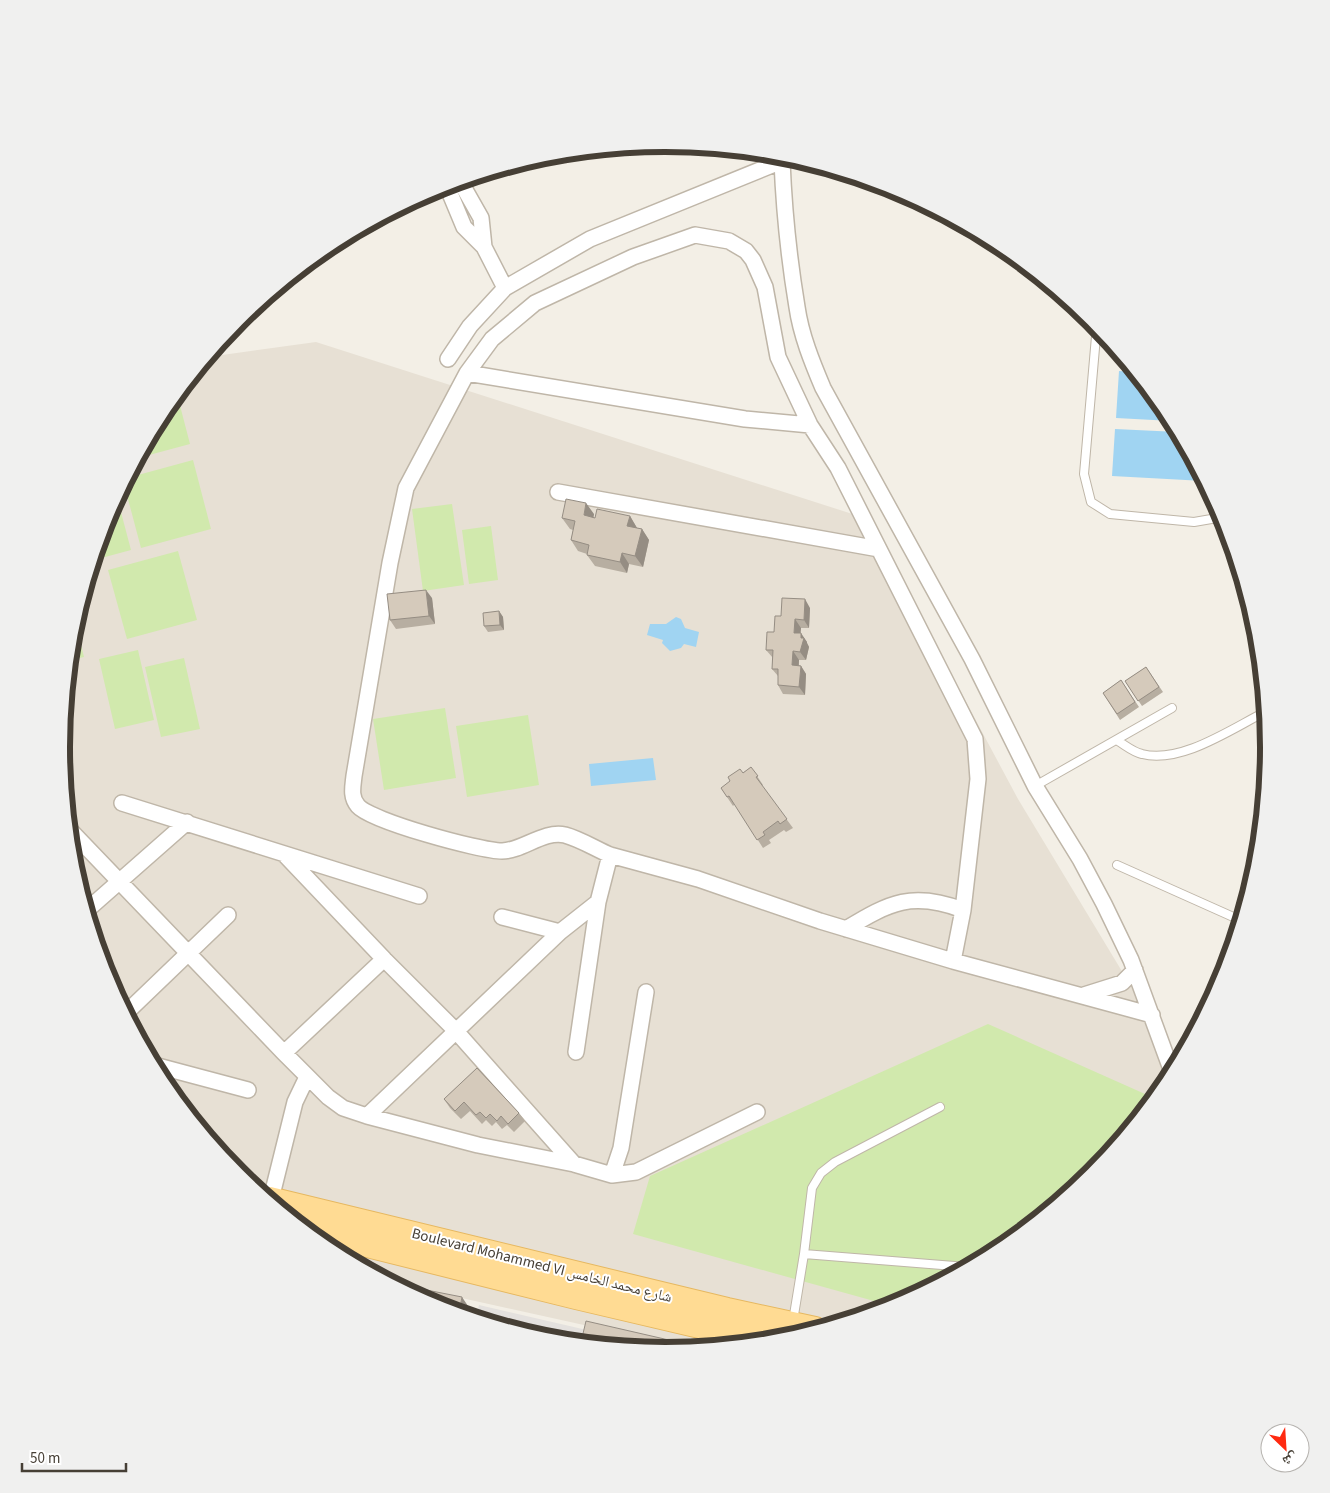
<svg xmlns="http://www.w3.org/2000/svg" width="1330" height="1493" font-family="'Source Sans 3','Noto Naskh Arabic',sans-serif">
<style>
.residential{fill:#e7e0d4}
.green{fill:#d1e9ad}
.parking{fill:#e4e1de}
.water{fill:#a0d4f2}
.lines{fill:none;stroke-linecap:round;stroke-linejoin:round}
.lane-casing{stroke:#bfb6a8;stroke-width:10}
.street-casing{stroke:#bfb6a8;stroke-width:18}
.primary-casing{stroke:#e6b861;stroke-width:26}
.path{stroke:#c1b199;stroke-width:2.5;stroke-dasharray:2.5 2.5;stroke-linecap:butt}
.lane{stroke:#fff;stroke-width:8}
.street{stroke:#fff;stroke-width:15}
.primary{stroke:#ffdb93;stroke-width:24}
.wall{fill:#b7aea1}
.shaded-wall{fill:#958d83}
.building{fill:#d5cabb;stroke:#958d83}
.labels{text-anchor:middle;stroke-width:4;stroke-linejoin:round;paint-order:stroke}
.street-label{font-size:15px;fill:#463f35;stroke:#fff}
.rim{fill:none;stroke:#463f35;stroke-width:6}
</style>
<rect width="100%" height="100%" fill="#f3efe6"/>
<path class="residential" d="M 316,342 L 868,519 L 1018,799 L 1158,1031 L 1171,1075 L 1092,1174 L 1000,1249 L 896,1304 L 783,1339 L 688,1348 L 394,1283 L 329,1248 L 238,1173 L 163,1082 L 107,977 L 73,864 L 61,746 L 73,628 L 107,515 L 163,411 L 208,357 Z"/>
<path class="green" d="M 177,394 L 190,444 L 138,458 L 163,411 Z
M 193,460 L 211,529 L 141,548 L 124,484 L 127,478 Z
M 117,497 L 131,550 L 94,560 L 107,515 Z
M 452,504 L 464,585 L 423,591 L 412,509 Z
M 491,526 L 498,580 L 469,584 L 462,530 Z
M 178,551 L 197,620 L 127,639 L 108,570 Z
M 75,621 L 84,657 L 70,660 Z
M 138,650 L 154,720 L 115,729 L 99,659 Z
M 184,658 L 200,729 L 161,737 L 145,667 Z
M 445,708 L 456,778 L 384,790 L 373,719 Z
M 528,715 L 539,785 L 467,797 L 456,726 Z
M 988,1024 L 1154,1098 L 1092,1174 L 1000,1249 L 892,1306 L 633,1234 L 650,1176 Z"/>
<path class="parking" d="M 479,1305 L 591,1331 L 588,1343 L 547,1339 L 476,1317 Z"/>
<path class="water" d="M 1119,371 L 1135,372 L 1172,421 L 1116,418 Z
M 1115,429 L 1178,432 L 1204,481 L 1112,476 Z
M 676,617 L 681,619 L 685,628 L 699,632 L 696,647 L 684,644 L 681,648 L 670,651 L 662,643 L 663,640 L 647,635 L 650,624 L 666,624 Z
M 653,758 L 656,780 L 591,786 L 589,764 Z"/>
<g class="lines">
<g class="lane-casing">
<path id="lane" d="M 1097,325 L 1084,474 L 1091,502 L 1110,514 L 1194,522 L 1223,517
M 1118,741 C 1125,745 1133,752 1142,754 C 1181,764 1231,729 1265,712
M 1035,786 L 1172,708
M 1117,865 L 1240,920
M 804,1254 L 967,1267
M 793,1321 L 804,1254 L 812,1188 L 821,1173 L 835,1162 L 940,1107"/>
</g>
<g class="street-casing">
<path id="street" d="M 460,181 L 481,218 L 484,247
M 449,184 L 449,191 L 464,227 L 484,247 L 505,288
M 448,359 L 470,326 L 505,288 L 590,239 L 782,161 C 784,210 789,259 797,307 C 801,335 812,362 823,388 L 972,659 L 1035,786 L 1080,859 L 1104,904 L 1131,960 L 1172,1072
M 467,373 L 745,419 L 810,425
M 558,492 L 879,549
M 122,803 L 419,896
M 69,829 L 284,1053 L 328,1097 L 343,1108 L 367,1116 L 478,1145 L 574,1164 L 612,1175 L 636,1172 L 757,1112
M 610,855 C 596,849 580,839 565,835 C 544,830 522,851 502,851 C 480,851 371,821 358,806 C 350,797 353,786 354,776 L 390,563 L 406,488 L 467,373 L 492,339 L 535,303 L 633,257 L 695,235 L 729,241 L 746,251 L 753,260 L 765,287 L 778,357 L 810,425 L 838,468 L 975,739 L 978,779 L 963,910
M 286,856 L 384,959 L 455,1030 L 574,1164
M 87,910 L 187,822
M 502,917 L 560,932
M 846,929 C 890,902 913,891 963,910 L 953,961
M 1084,995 L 1122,983 L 1135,970
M 126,1013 L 228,915
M 576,1052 L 598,902 L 610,855 L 698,879 L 820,921 L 953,961 L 1152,1015
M 284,1053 L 384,959
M 154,1065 L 248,1090
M 367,1116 L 560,932 L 598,902
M 612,1175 L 621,1148 L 646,992
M 271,1199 L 295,1102 L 307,1077"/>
</g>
<g class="primary-casing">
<path id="primary" d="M 269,1199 L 727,1310 L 815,1329
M 307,1230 L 576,1297 L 764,1341"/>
</g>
<path class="path" d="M 245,1179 L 260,1183"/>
<use href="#lane" class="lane"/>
<use href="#street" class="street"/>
<use href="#primary" class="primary"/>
</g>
<path class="wall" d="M 594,514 L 593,518 L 595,518 L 630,516 L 637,528 L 642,529 L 649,540 L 643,567 L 629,564 L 627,573 L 595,566 L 587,555 L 587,554 L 578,551 L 571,540 L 573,530 L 570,529 L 562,518 Z
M 432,598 L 435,624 L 396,629 L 390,620 Z
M 810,608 L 809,628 L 801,628 L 800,633 L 807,642 L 807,643 L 809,647 L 806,660 L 799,660 L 799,665 L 801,666 L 806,674 L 805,695 L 783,694 L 778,685 L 778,676 L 772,669 L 773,658 L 766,650 L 781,616 Z
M 499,611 L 503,617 L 504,630 L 488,632 L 484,626 Z
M 1146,667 L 1163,692 L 1142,706 L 1125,681 Z
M 1121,680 L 1139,707 L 1120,720 L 1103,693 Z
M 751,767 L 763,785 L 762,786 L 793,828 L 786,832 L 784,830 L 769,840 L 771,843 L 763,848 L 735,804 L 733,806 L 721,788 Z
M 477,1068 L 519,1113 L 525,1121 L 514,1132 L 507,1125 L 502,1129 L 496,1122 L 492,1126 L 486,1120 L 482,1124 L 470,1111 L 461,1119 L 450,1108 L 444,1099 Z"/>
<path class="shaded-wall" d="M 586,503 L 594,514 L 592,526 L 584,515 Z
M 630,516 L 637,528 L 635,537 L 627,526 Z
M 642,529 L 649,540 L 643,567 L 635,556 Z
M 622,553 L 629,564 L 627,573 L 620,562 Z
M 426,590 L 432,598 L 435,624 L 429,616 Z
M 805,599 L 810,608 L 809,628 L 804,620 Z
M 499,611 L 503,617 L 504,630 L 500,625 Z
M 795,619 L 801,628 L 800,641 L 794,633 Z
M 801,633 L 807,642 L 807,643 L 809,647 L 806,660 L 800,652 Z
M 793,651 L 799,660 L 798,673 L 792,665 Z
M 801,666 L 806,674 L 805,695 L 799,687 Z
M 462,1297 L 470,1309 L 469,1315 L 459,1312 Z
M 682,1343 L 686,1348 L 681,1349 Z"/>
<path class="building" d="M 566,499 L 586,503 L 584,515 L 595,518 L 597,509 L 630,516 L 627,526 L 642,529 L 635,556 L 622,553 L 620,562 L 587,555 L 589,545 L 571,540 L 575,521 L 562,518 Z
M 426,590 L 429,616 L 390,620 L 387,594 Z
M 782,598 L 805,599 L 804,620 L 795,619 L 794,633 L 801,633 L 801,638 L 804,638 L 800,652 L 793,651 L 792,665 L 801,666 L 799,687 L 778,685 L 778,669 L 772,669 L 773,650 L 766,650 L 767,632 L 774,632 L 775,616 L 781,616 Z
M 499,611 L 500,625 L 484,626 L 483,613 Z
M 1146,667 L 1159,687 L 1138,701 L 1125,681 Z
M 1121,680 L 1135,702 L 1117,714 L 1103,693 Z
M 751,767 L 758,776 L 756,777 L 787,819 L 780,824 L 778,821 L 763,832 L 765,835 L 757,840 L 729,796 L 727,797 L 721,788 L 730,781 L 728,777 L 740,769 L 743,773 Z
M 477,1068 L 519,1113 L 508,1124 L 501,1116 L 497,1121 L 490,1114 L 486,1118 L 480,1112 L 476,1115 L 464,1102 L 455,1111 L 444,1099 Z
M 396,1284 L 462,1297 L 459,1312 L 434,1304 Z
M 586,1321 L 682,1343 L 681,1349 L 665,1350 L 581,1342 Z"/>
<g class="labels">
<g class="street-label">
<text transform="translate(542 1265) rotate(14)" y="5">Boulevard Mohammed VI شارع محمد الخامس</text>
</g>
</g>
<path d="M0 0H1330V1493H0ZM70 747a595 595 0 1 1 1190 0a595 595 0 1 1-1190 0Z" fill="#f0f0ef" fill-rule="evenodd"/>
<path class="rim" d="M70 747a595 595 0 1 1 1190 0a595 595 0 1 1-1190 0Z"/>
<g transform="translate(1285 1448) rotate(155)"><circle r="24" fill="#ffffff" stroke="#b5b2ae"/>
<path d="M0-4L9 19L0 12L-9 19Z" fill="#ff2a11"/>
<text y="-8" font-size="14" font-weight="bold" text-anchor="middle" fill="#463f35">ش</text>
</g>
<path d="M22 1463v8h104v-8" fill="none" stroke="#463f35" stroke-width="2.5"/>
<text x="30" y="1463" font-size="15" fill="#463f35" stroke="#ffffff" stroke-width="4" paint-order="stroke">50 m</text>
</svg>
